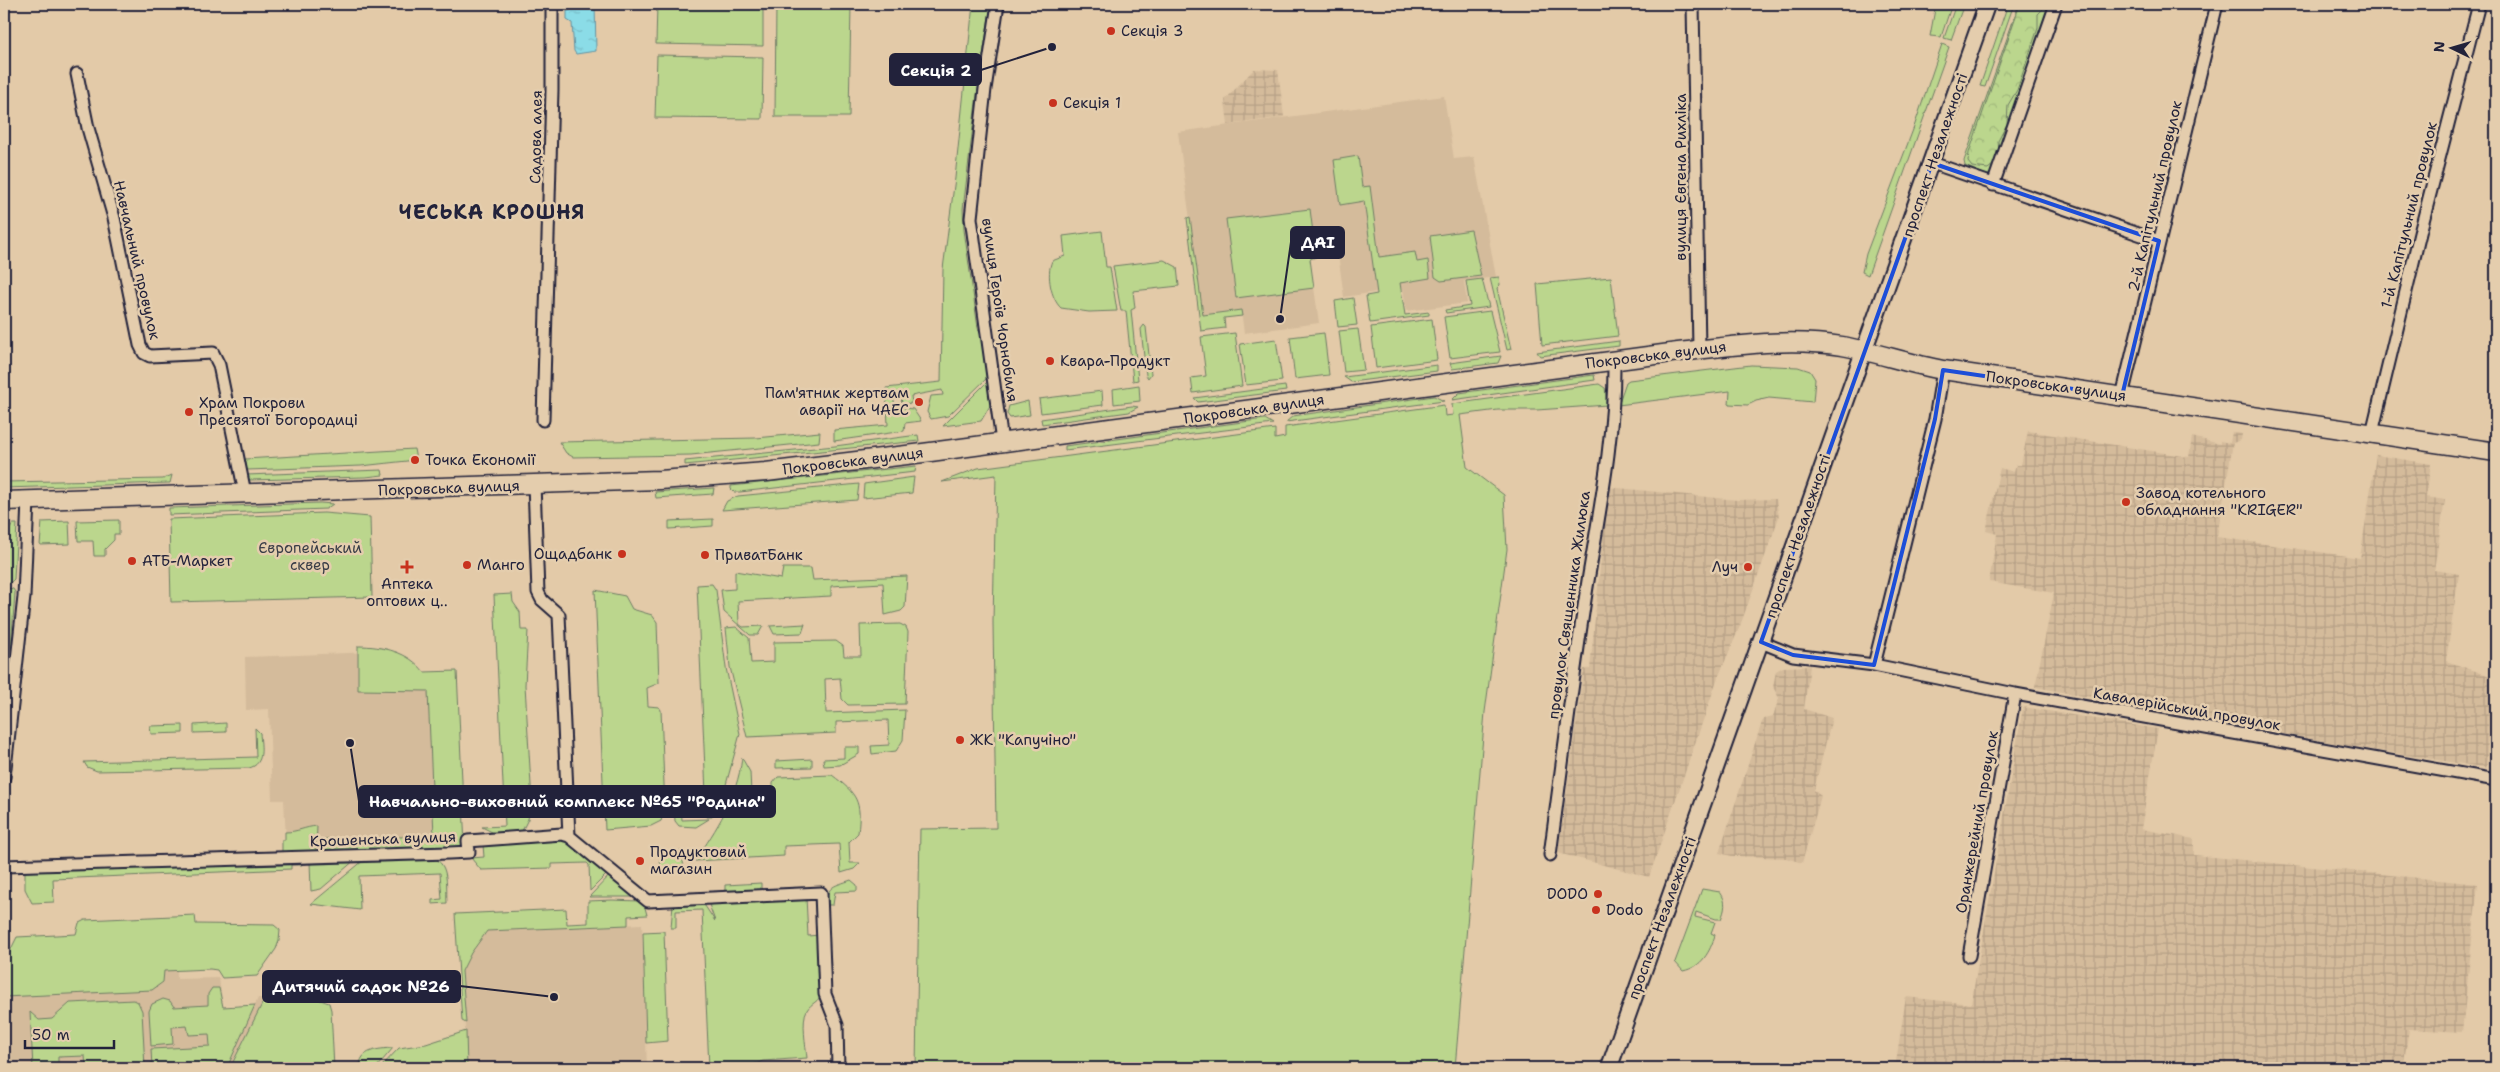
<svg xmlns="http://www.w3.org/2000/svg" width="2500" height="1072" font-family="'Shantell Sans',sans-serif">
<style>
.built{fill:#d4bb9b}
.industrial{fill:url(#industrial-grid)}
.green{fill:#bbd68d;stroke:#6e7c64}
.forest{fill:url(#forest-crowns);stroke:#6e7c64}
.water{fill:url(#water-ripples);stroke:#6192a2}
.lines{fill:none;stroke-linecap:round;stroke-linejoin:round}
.minor-casing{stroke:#22223b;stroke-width:15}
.major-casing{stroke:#22223b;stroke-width:19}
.highway-casing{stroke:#22223b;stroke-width:21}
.minor{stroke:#e4cdad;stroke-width:11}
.major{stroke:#e4cdad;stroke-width:15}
.highway{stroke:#e4cdad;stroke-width:18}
.marked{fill:none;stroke:#1d4ed8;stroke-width:4;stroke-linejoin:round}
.poi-dot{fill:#c8321e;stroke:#e4cdad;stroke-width:2}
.labels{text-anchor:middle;stroke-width:5;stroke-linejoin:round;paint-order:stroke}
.poi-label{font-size:15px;fill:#22223b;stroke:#e4cdad;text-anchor:start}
.street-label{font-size:15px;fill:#22223b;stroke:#e4cdad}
.park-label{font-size:15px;fill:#393d47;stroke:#e4cdad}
.district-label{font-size:20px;font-weight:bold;letter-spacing:1px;fill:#22223b;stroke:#e4cdad}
.leader{fill:none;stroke:#22223b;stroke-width:2}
.callout-dot{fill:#22223b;stroke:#e4cdad;stroke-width:2}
.callout{fill:#22223b;stroke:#22223b;stroke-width:2}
.callout-label{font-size:16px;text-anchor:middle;font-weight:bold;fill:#fff}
</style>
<defs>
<pattern id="industrial-grid" width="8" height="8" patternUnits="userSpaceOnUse" patternTransform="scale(1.25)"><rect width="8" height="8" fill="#d4bb9b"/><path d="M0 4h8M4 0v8" fill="none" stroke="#b6a086"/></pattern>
<pattern id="forest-crowns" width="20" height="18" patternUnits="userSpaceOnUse" patternTransform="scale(1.25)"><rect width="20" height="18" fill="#bbd68d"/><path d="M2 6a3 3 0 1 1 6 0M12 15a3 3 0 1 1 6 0" fill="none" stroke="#a0b77b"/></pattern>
<pattern id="water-ripples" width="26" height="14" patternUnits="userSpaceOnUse" patternTransform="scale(1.25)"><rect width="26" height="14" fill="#8bdce7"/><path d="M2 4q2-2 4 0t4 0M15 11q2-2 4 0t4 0" fill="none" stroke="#78bcc7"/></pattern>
</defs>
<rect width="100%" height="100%" fill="#e3caa8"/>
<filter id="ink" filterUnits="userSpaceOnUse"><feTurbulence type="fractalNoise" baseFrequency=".02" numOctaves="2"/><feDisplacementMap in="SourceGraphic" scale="10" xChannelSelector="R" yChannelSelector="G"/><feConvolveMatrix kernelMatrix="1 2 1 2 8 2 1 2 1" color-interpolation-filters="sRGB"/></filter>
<g filter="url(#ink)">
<path class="built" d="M 1444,96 L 1454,159 L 1474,157 L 1496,277 L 1464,281 L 1467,303 L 1406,311 L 1403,288 L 1344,297 L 1338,254 L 1310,259 L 1319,323 L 1244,333 L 1241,310 L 1203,315 L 1178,132 Z
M 372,652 L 428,681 L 434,836 L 286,840 L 284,800 L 272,800 L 269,709 L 246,710 L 245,657 Z
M 642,924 L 647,1068 L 467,1068 L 462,971 L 471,953 L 487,931 Z
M 177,968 L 177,979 L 219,978 L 223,1007 L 255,1005 L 258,998 L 298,1000 L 295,1068 L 4,1068 L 4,970 Z"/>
<path class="industrial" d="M 1254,69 L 1278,70 L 1284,117 L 1228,125 L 1225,100 Z
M 2028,431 L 2189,457 L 2192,437 L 2220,444 L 2220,441 L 2230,443 L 2232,432 L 2242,434 L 2241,440 L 2233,443 L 2217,537 L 2360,558 L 2376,455 L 2431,464 L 2426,497 L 2445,500 L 2434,570 L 2459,574 L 2446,661 L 2490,676 L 2487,768 L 2338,744 L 2035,687 L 2054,593 L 1989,582 L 1997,534 L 1986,531 L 2000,468 L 2014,472 L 2016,465 L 2021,465 Z
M 1608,487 L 1737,500 L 1776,499 L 1779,517 L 1740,626 L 1717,680 L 1649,877 L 1558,853 L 1584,669 L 1590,669 Z
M 1810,666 L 1804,709 L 1832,718 L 1814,790 L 1821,796 L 1802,863 L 1786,858 L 1732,856 L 1719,853 L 1762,722 L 1765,718 L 1773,716 L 1779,698 L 1773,687 L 1776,671 L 1783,667 Z
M 2023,707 L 2158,729 L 2141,829 L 2194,839 L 2194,855 L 2478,884 L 2462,1032 L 2409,1029 L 2403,1068 L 1895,1068 L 1906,997 L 1971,1004 Z"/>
<path class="green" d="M 657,4 L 763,4 L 763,46 L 656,44 Z
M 776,4 L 851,4 L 849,117 L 775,117 Z
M 973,4 L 991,4 L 977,94 L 963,209 L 964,230 L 978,328 L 981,336 L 988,377 L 948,416 L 931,419 L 927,412 L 931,396 L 943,395 L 942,390 L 911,396 L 912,403 L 902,404 L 901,397 L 893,398 L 896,407 L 913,409 L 921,421 L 905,423 L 904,431 L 834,441 L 834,430 L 888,425 L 886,388 L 941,382 L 943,269 L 955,178 Z
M 1936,4 L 1952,4 L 1941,37 L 1930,36 Z
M 1956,4 L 1964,4 L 1951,40 L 1944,38 Z
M 2008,4 L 2014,4 L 1985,87 L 1980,86 Z
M 2019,4 L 2051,4 L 1991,177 L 1965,166 L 1964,161 Z
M 1942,44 L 1949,47 L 1868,275 L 1862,272 L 1866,254 L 1914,127 Z
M 657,55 L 763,57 L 762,119 L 655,118 Z
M 1358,156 L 1362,187 L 1370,186 L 1379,257 L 1415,252 L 1417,262 L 1428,260 L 1430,278 L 1400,283 L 1405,315 L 1429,312 L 1429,315 L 1370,323 L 1366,296 L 1377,294 L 1364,201 L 1340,205 L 1334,160 Z
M 1310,209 L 1316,257 L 1310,259 L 1314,288 L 1236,298 L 1226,219 Z
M 1190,217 L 1203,315 L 1241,310 L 1242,316 L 1224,318 L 1225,328 L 1201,331 L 1187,218 Z
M 1471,230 L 1481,276 L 1441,281 L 1435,277 L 1430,236 Z
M 1102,231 L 1106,267 L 1110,267 L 1117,311 L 1089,312 L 1061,308 C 1051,299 1046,274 1052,261 L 1065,256 L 1063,236 Z
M 1164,260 L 1177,267 L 1179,286 L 1133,291 L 1135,308 L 1131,310 L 1138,380 L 1133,381 L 1126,311 L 1121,311 L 1113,266 Z
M 1499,277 L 1500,285 L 1497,288 L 1511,349 L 1507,350 L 1490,278 Z
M 1611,277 L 1618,336 L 1542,345 L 1537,284 Z
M 1482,279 L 1489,307 L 1446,313 L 1445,310 L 1470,306 L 1466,281 Z
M 1353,298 L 1357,325 L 1338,327 L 1335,301 Z
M 1490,311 L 1500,352 L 1450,358 L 1444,317 Z
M 1432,319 L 1437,360 L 1376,368 L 1371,327 Z
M 1144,325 L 1146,327 L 1151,374 L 1148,378 L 1146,375 L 1141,329 Z
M 1358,329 L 1364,370 L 1344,372 L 1339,331 Z
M 1235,333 L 1242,386 L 1193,393 L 1191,378 L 1206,376 L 1201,337 Z
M 1324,333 L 1329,375 L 1295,379 L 1290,337 Z
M 1276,339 L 1282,381 L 1246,385 L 1240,344 Z
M 1619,341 L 1619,346 L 1540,356 L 1537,352 Z
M 1501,356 L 1498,363 L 1452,369 L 1450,363 Z
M 1437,365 L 1437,371 L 1351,382 L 1344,377 Z
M 1751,365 L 1798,367 L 1810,371 L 1815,379 L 1813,402 L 1769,398 L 1756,401 L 1748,405 L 1729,404 L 1730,391 L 1618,405 L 1626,382 L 1629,380 Z
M 1594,375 L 1595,380 L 1452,400 L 1459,393 Z
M 988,381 L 991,404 L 981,421 L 943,426 Z
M 1599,384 L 1605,388 L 1607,405 L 1537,410 L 1498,410 L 1460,415 L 1467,467 L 1504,495 L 1507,549 L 1485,712 L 1455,1068 L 916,1068 L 920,829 L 996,828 L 993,622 L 996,475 L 942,482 L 978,468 L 1275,429 L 1275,439 L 1285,437 L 1285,427 L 1444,405 L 1445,416 L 1453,415 L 1452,404 Z
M 1139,385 L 1140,401 L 1114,404 L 1113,389 Z
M 1285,386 L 1286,391 L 1198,402 L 1194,398 Z
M 1102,391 L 1103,405 L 1041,413 L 1039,399 Z
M 1434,396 L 1444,401 L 1286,422 L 1293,416 Z
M 1028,401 L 1030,415 L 1010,418 L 1007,414 L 1009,406 Z
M 1132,406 L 1138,407 L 1129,412 L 1042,424 L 1041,419 Z
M 1265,419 L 1273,424 L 1065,450 L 1065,446 Z
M 820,432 L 819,442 L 691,455 L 573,457 L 566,453 L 559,442 L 756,438 Z
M 918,435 L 919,441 L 685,465 L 685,461 L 835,446 Z
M 414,449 L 416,460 L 361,466 L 247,470 L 245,459 Z
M 916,466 L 915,472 L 740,492 L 734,492 L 731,489 L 731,486 Z
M 382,470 L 383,475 L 366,477 L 250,480 L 246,475 Z
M 172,475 L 170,483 L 4,488 L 4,482 L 163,479 Z
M 914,477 L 912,493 L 863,498 L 864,484 Z
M 859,484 L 857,500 L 722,510 L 727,501 L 738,496 Z
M 714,488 L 713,494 L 656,498 L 655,492 Z
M 320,503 L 333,504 L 326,509 L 169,515 L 169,508 Z
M 324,513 L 370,517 L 372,597 L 171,602 L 169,519 Z
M 713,519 L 713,526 L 669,529 L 669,521 Z
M 119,520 L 119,534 L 114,534 L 114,540 L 105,549 L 105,556 L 94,556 L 93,541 L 78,541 L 77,521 Z
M 69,521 L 70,544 L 40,545 L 42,522 Z
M 13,524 L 17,524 L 14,579 L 10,583 L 4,583 L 4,538 Z
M 783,568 L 811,568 L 813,580 L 907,576 L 905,607 L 901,611 L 885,615 L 883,583 L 831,586 L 831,596 L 738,601 L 739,624 L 743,627 L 763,626 L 758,635 L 750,635 L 724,612 L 721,590 L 735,589 L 735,571 L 781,579 Z
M 712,584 L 716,590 L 726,668 L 740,734 L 722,799 L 712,817 L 707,817 L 697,585 Z
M 8,588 L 13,589 L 15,592 L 11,648 L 7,651 C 1,638 1,600 8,588 Z
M 595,590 L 625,596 L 632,609 L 652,615 L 657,622 L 659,683 L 647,688 L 648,706 L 659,707 L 661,710 L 665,809 L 661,821 L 651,826 L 605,830 Z
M 512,594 L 513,602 L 520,612 L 521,630 L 528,630 L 525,685 L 532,802 L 528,819 L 522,831 L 498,835 L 482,827 L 505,826 L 494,595 Z
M 805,624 L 802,633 L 774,634 L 770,626 Z
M 900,624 L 906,627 L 908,632 L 905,704 L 848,705 L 842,699 L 840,678 L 825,679 L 826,713 L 905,710 L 903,740 L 896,751 L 872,754 L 871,746 L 889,745 L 888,720 L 836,722 L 836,733 L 747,737 L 730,667 L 726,628 L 736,627 L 749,638 L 751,663 L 774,662 L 774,642 L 836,641 L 843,646 L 844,656 L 861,656 L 860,625 Z
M 358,646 C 383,646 409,652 424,672 L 457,671 L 465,847 L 323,852 L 324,839 L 434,836 L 428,691 L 358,690 Z
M 226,723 L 226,732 L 194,733 L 194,725 Z
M 183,725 L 183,733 L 151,734 L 150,726 Z
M 255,728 L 260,733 C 261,747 265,764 249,768 L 97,771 L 87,767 L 84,762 L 256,757 Z
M 844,747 L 859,747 L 859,754 L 840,765 L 824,766 L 823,759 L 844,758 Z
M 742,758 L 750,772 L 751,793 L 773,792 L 773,783 L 778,777 L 832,775 C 857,794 862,801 858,833 L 849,842 L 850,863 L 860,863 L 854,869 L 841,873 L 839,844 L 784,846 L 784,856 L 695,861 C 717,828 737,798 742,758 Z
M 812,759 L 812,767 L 776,768 L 776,761 Z
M 674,806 L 681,806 L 682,820 L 709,819 L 696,827 L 679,826 L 675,821 Z
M 317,826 L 316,852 L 282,853 L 282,840 L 285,840 L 285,832 C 297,832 305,827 317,826 Z
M 570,838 L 610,871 L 590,891 L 589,865 L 587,863 L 552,864 L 552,868 L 481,870 L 471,858 L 484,857 L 483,845 Z
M 682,851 L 684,871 L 661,872 L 660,858 L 663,854 Z
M 433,858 C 450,864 446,888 447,903 L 432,904 L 432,900 L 442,899 L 440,873 L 359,876 L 360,910 L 311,904 L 364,860 Z
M 355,860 L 321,889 L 311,891 L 310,861 Z
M 302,861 L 302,865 L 291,865 L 291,869 L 53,879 L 54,902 L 32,903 L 25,889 L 25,870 Z
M 612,873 L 640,897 L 589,897 Z
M 851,880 L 857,885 L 857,891 L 835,892 L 833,905 L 827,905 C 826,885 835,886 851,880 Z
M 761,883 L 761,890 L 725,892 L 725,885 Z
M 1702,889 L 1720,892 C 1727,901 1725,910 1721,919 L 1716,919 L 1696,912 L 1695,917 L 1715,922 L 1711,933 L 1715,935 C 1710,952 1702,967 1683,971 L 1675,962 Z
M 806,897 L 808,936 L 819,935 L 822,993 C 819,1002 811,1003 807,1010 C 801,1019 806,1048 807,1058 L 763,1061 L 744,1068 L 709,1068 L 702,910 L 676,911 L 676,928 L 671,928 L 673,904 L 701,904 L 705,906 L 715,921 L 708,902 Z
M 612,900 L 639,901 L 644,904 L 647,915 L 628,916 L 628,925 L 487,931 L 471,953 L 462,971 L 466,1023 L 462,1021 L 455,914 L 566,909 L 567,924 L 588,923 L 588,901 Z
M 195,915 L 196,924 L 274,925 L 280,930 L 279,941 L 276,949 L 257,976 L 222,978 L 217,970 L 210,969 L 164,971 L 163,982 L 152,990 L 4,997 L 4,963 L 17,937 L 76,934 L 79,923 L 85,920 Z
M 664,931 L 668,1041 L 646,1043 L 643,932 Z
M 212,988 L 219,988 L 223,1007 L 255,1005 L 227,1068 L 152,1068 L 151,1049 L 210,1046 L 209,1034 L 189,1035 L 187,1026 L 172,1027 L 173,1044 L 151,1046 L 149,1011 L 152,1004 L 163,999 L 170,1001 L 174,1007 L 208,1005 L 208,994 Z
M 284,991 L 297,992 L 329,1003 L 331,1010 L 334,1068 L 230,1068 L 266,996 Z
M 134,1000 L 138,1002 L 142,1011 L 145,1068 L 86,1068 L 85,1056 L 58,1057 L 58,1066 L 33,1068 L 30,1012 L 39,1020 L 52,1019 L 70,1003 Z
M 466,1031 L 467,1068 L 380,1068 L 399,1048 L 426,1044 Z
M 393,1048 L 376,1068 L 360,1068 C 359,1049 379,1049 393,1048 Z"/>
<path class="forest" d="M 2020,4 L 2048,4 L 2038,14 L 2038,28 L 2017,90 L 2008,105 L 2007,124 L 1998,141 L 1999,151 L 1994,164 L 1988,169 L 1972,167 L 1968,162 L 1969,153 Z"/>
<path class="water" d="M 571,4 L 595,4 L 596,51 L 576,54 L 574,51 L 572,23 L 567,20 L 567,11 L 571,10 Z"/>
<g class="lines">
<g class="minor-casing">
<path id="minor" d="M 998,4 L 985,89 L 971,218 L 1002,442
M 1693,4 L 1699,349
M 77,74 L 88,128 L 114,218 L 140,345 L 144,353 L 150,356 L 213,353 L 219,365 L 245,493
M 1932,163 L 2159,241
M 1993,185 L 2056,4
M 2122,396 L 2217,4
M 543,420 L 552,90 L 552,4
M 2372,433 L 2421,229 L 2479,4
M 534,484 L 538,592 L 542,600 L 559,615 L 569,836
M 1761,642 L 1793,655 L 1874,665 L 2015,694 L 2496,780
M 1874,665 L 1935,419 L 1943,370
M 4,777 L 24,597 L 28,500
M 1550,855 C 1562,765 1573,676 1587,587 C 1599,513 1615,436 1614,360
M 4,866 L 449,853 L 469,852 L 468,841 L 562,834 L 569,836 L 648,901 L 821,893 L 825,994 L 837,1025 L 838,1068
M 1969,956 L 2015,694"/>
</g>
<g class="major-casing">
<path id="major" d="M 1609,1068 L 1987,4"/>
</g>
<g class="highway-casing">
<path id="highway" d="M 4,501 L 660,480 L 766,472 L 923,453 L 1678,352 C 1733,346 1787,337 1842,346 C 1876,352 1909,364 1943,370 L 2496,452"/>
</g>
<use href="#minor" class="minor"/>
<use href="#major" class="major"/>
<use href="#highway" class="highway"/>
</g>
</g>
<path class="marked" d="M 1932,163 L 2159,241 L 2122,396 L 1943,370 L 1935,419 L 1874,665 L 1793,655 L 1761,642 Z"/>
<g class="poi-dot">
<circle cx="1111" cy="31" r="5"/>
<circle cx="1053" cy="103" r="5"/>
<circle cx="1050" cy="361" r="5"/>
<circle cx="919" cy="402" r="5"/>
<circle cx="189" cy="412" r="5"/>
<circle cx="415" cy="460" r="5"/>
<circle cx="2126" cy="502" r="5"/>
<circle cx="622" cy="554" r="5"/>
<circle cx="705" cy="555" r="5"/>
<circle cx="132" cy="561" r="5"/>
<circle cx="467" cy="565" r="5"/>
<path d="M404.5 559.5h5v5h5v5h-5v5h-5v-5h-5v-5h5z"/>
<circle cx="1748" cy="567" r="5"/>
<circle cx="960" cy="740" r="5"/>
<circle cx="640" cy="861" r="5"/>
<circle cx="1598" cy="894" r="5"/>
<circle cx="1596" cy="910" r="5"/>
</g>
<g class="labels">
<g class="poi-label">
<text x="1121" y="36">Секція 3</text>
<text x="1063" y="108">Секція 1</text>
<text x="1060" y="366">Квара-Продукт</text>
<text x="909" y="398" text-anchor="end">Пам'ятник жертвам<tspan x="909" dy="17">аварії на ЧАЕС</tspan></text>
<text x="199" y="408">Храм Покрови<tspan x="199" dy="17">Пресвятої Богородиці</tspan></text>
<text x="425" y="465">Точка Економії</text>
<text x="2136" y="498">Завод котельного<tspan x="2136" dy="17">обладнання "KRIGER"</tspan></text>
<text x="612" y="559" text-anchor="end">Ощадбанк</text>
<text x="715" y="560">ПриватБанк</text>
<text x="142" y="566">АТБ-Маркет</text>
<text x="477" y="570">Манго</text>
<text x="1738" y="572" text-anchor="end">Луч</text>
<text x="407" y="589" text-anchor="middle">Аптека<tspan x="407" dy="17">оптових ц‥</tspan></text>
<text x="970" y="745">ЖК "Капучіно"</text>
<text x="650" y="857">Продуктовий<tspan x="650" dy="17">магазин</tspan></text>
<text x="1588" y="899" text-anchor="end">DODO</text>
<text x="1606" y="915">Dodo</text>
</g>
<g class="street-label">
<text transform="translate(536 137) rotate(-89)" y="5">Садова алея</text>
<text transform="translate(1935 155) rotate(-71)" y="5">проспект Незалежності</text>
<text transform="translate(1681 177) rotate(-90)" y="5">вулиця Євгена Рихліка</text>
<text transform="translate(2155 196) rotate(-77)" y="5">2-й Капітульний провулок</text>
<text transform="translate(2409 215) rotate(-76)" y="5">1-й Капітульний провулок</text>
<text transform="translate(137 260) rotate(77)" y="5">Навчальний провулок</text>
<text transform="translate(1000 310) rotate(82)" y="5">вулиця Героїв Чорнобиля</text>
<text transform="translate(1656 355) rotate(-7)" y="5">Покровська вулиця</text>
<text transform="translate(2056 386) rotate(8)" y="5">Покровська вулиця</text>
<text transform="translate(1254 409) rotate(-8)" y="5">Покровська вулиця</text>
<text transform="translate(853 461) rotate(-7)" y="5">Покровська вулиця</text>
<text transform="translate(449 488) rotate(-2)" y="5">Покровська вулиця</text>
<text transform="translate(1798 536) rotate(-71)" y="5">проспект Незалежності</text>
<text transform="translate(1569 605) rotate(-82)" y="5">провулок Священника Жилюка</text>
<text transform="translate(2187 709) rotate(10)" y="5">Кавалерійський провулок</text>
<text transform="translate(1977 822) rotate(-80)" y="5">Оранжерейний провулок</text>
<text transform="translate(383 839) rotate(-2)" y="5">Крошенська вулиця</text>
<text transform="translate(1662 918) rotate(-70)" y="5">проспект Незалежності</text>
</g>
<g class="park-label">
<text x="310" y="553">Європейський<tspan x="310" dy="17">сквер</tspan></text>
</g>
<g class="district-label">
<text x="492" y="219">ЧЕСЬКА КРОШНЯ</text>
</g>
</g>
<path class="leader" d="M1052 47L981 70M1280 319L1291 242M350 743L359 801M554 997L460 986"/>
<g class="callout-dot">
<circle cx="1052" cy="47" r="5"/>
<circle cx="1280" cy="319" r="5"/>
<circle cx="350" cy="743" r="5"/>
<circle cx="554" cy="997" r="5"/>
</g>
<g class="callout">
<rect x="890" y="54" width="91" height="31" rx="5"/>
<rect x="1291" y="227" width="53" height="31" rx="5"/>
<rect x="359" y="786" width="416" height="31" rx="5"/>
<rect x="263" y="971" width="197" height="31" rx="5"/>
</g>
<g class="callout-label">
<text x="936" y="76">Секція 2</text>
<text x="1318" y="248">ДАІ</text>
<text x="567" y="807">Навчально-виховний комплекс №65 "Родина"</text>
<text x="361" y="992">Дитячий садок №26</text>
</g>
<rect width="2500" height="1072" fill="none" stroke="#e4cdad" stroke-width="20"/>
<rect x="10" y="10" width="2480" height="1052" fill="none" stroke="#22223b" stroke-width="2" filter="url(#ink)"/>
<g transform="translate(2452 48) rotate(275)" stroke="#e4cdad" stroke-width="4" paint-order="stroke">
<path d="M0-4L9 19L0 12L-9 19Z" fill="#22223b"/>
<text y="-8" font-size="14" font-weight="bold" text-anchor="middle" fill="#22223b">N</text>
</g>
<path d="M25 1040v8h89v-8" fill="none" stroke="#22223b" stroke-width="2.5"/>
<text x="32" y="1040" font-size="15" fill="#22223b" stroke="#e4cdad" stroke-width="4" paint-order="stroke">50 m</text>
</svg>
